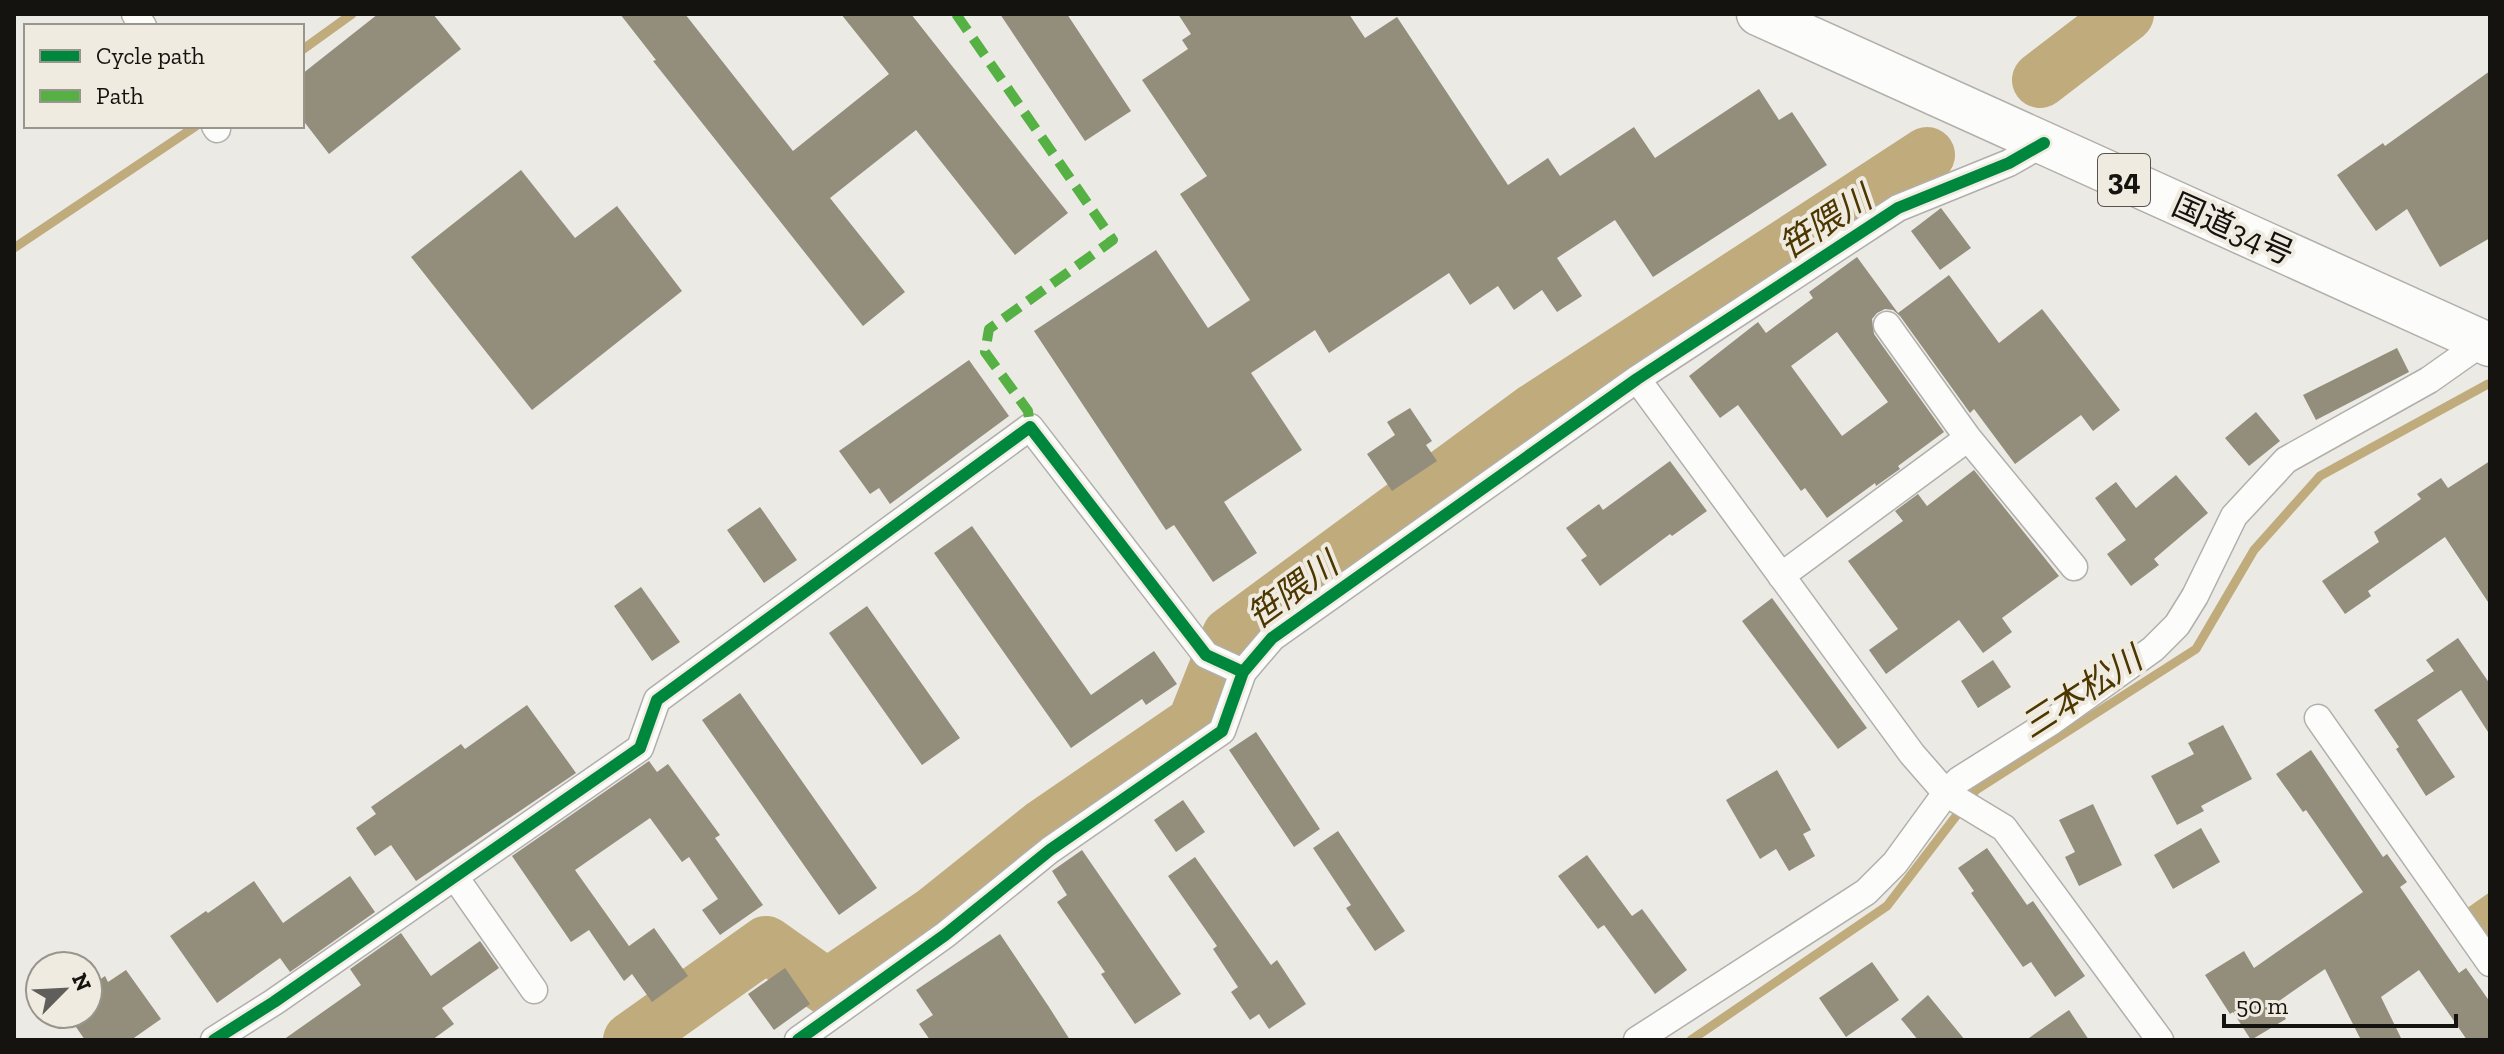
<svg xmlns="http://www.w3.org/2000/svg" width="2504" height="1054" font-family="'Zilla Slab','Noto Sans JP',serif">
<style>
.water{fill:#c0ab7c}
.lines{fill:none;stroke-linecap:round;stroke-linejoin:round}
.stream{stroke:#c0ab7c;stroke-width:9}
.river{stroke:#c0ab7c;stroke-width:56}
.building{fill:#938d7c;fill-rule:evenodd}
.minor-casing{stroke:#b1afab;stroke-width:29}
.trunk-casing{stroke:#b1afab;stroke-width:45}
.minor{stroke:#fcfcfb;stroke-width:26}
.trunk{stroke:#fcfcfb;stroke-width:42}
.quiet{stroke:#55b144;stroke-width:10;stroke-dasharray:20 10;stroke-linecap:butt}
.cycleway-casing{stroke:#f0ebe1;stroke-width:17}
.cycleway{stroke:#00873e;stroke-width:12}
.labels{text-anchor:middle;stroke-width:8;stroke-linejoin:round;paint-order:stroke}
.shield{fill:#f0ebe1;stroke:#57544e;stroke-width:2}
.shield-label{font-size:30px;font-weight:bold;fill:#15130f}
.street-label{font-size:32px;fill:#15130f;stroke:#f0ebe1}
.water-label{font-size:34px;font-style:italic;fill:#4c3700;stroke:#f0ebe1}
</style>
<rect width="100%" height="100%" fill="#eceae4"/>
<path class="water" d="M 2490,892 L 2490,950 L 2463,911 Z"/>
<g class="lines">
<path class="stream" d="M 302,50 L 352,14
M 14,248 L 196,126
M 1691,1040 L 1887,906 L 1976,790 L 2196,649 L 2254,550 L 2320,476 L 2488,384"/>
<path class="river" d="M 2040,80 L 2126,14
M 631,1040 L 766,944 L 827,987 L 933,915 L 1043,827 L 1195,723 L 1230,635 L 1533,412 L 1927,155"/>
</g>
<path class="building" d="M 378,14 L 433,14 L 461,49 L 329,154 L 302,119 L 302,74 Z
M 620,14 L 685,14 L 793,151 L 889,74 L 841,14 L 911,14 L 1068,213 L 1015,255 L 916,130 L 830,198 L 905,292 L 863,326 L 653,61 L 656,60 Z
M 1000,14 L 1067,14 L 1131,111 L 1085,141 Z
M 1178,14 L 1349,14 L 1365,38 L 1397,17 L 1508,185 L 1548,158 L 1560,176 L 1634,127 L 1655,158 L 1759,89 L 1779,120 L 1792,112 L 1827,165 L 1653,277 L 1615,220 L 1557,258 L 1582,296 L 1557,312 L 1542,290 L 1514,310 L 1498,286 L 1470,305 L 1449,273 L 1329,353 L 1315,330 L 1251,373 L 1302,450 L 1224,502 L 1257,553 L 1213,582 L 1174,525 L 1166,530 L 1034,331 L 1156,250 L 1208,328 L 1250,300 L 1180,194 L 1207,176 L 1142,80 L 1188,49 L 1182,40 L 1191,34 Z
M 2490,71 L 2490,238 L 2440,267 L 2407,209 L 2376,231 L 2337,175 L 2383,143 L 2385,146 Z
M 521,170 L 575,238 L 617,206 L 682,291 L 532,410 L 411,257 Z
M 1941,208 L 1971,248 L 1940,270 L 1911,231 Z
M 1857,257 L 1898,313 L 1949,275 L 1999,343 L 2042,309 L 2120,410 L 2093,431 L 2081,415 L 2015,464 L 1974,409 L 1970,413 L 1900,316 L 1893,310 L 1885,309 L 1877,313 L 1872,319 L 1874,334 L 1944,432 L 1898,466 L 1900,469 L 1876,486 L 1875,483 L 1827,518 L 1805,488 L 1801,491 L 1738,405 L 1720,418 L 1689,376 L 1758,322 L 1766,333 L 1813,298 L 1809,292 ZM 1837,332 L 1888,402 L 1842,436 L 1791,366 Z
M 2397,348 L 2409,372 L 2316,420 L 2303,395 Z
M 969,360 L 1009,416 L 890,504 L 879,488 L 870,494 L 839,451 Z
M 1410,408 L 1432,441 L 1426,445 L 1437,461 L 1392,491 L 1367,454 L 1395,435 L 1387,422 Z
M 2256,412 L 2280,441 L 2249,466 L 2225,438 Z
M 1670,461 L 1707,511 L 1672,536 L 1670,534 L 1600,586 L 1581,560 L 1587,556 L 1566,528 L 1599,504 L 1603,510 Z
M 2490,461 L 2490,605 L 2445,537 L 2368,591 L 2371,596 L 2345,614 L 2322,581 L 2379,542 L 2374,532 L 2421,499 L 2417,494 L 2441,478 L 2448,488 Z
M 1974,470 L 2059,576 L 2002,618 L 2012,632 L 1983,653 L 1959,620 L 1886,674 L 1869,650 L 1898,629 L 1848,561 L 1903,521 L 1895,511 L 1918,494 L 1927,506 Z
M 2176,475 L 2208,513 L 2154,559 L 2159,565 L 2131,586 L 2107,554 L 2126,540 L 2095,498 L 2116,482 L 2136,508 Z
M 760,507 L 797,560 L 764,583 L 727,530 Z
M 972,526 L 1091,695 L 1154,651 L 1177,684 L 1146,705 L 1142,699 L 1071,748 L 934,553 Z
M 641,587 L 680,642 L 652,661 L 614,606 Z
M 1772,598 L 1867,728 L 1838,749 L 1742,621 Z
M 867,606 L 960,738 L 922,765 L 829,633 Z
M 2458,638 L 2490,684 L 2490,735 L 2461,690 L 2417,720 L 2455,777 L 2426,796 L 2396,749 L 2399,747 L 2374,710 L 2434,671 L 2426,660 Z
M 1993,660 L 2011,687 L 1978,708 L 1961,681 Z
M 740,693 L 877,888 L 839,915 L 702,720 Z
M 527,705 L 576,773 L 416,881 L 391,845 L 375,856 L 356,828 L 376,814 L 371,807 L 461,744 L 465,749 Z
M 2223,725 L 2252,779 L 2201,806 L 2204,811 L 2177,825 L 2151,776 L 2194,754 L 2188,743 Z
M 1256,732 L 1320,829 L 1294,847 L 1229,750 Z
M 2311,750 L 2383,857 L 2387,854 L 2407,882 L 2400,887 L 2459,973 L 2466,968 L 2490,1002 L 2490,1040 L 2467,1040 L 2419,970 L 2381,997 L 2402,1040 L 2361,1040 L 2325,969 L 2276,1003 L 2286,1019 L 2251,1040 L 2233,1012 L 2230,1014 L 2205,975 L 2244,951 L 2254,968 L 2363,892 L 2306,810 L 2303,812 L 2276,774 Z
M 649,761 L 657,772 L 668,764 L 720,835 L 715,838 L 763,905 L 720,935 L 702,910 L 718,899 L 689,857 L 682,862 L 650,818 L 575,870 L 629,946 L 654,928 L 688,976 L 652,1002 L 632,974 L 624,981 L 589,930 L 571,942 L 512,856 Z
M 1777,770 L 1811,830 L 1803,834 L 1815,856 L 1789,871 L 1776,849 L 1760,859 L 1726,800 Z
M 1183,800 L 1205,832 L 1176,852 L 1154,820 Z
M 2093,804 L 2122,865 L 2079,886 L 2065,857 L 2075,852 L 2059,820 Z
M 2201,828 L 2220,862 L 2173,889 L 2154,855 Z
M 1338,831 L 1405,931 L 1375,951 L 1346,908 L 1351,905 L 1313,848 Z
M 1987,848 L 2027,905 L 2033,901 L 2085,976 L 2055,997 L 2031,962 L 2023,967 L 1971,893 L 1974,891 L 1958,868 Z
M 1082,850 L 1181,994 L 1135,1024 L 1101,974 L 1105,972 L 1057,902 L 1067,895 L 1052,871 Z
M 1587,855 L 1632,916 L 1642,909 L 1687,970 L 1655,994 L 1604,925 L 1598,929 L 1558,876 Z
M 1195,857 L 1271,965 L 1277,960 L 1306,1004 L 1269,1029 L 1259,1014 L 1250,1020 L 1231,992 L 1238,987 L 1213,949 L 1217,946 L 1168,876 Z
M 350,876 L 375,912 L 290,972 L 280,958 L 217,1003 L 170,936 L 206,911 L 208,913 L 254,881 L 283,923 Z
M 401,933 L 431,976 L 480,941 L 499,968 L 442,1008 L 454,1024 L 432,1040 L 283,1040 L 361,985 L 350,969 Z
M 1000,934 L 1049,1007 L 1070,1040 L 930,1040 L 919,1024 L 933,1015 L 916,990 Z
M 1872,962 L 1899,1000 L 1846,1037 L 1819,998 Z
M 785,968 L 810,1004 L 774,1030 L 748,994 Z
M 126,970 L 161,1019 L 131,1040 L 85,1040 L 67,1014 L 88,1014 L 88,988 L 105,976 L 108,982 Z
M 1928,995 L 1965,1040 L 1918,1040 L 1901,1019 Z
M 2069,1010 L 2089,1040 L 2026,1040 Z"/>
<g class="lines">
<g class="minor-casing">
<path id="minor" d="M 135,14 L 143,26
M 215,126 L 217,129
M 1887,325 L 1968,438 L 2074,567
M 1637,379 L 1912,754 L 1946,793 L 2004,828 L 2160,1040
M 1781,576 L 1968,438
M 2318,718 L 2490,963
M 455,877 L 534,990
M 214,1040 L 274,1002 L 640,748 L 657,700 L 1030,427 L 1206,655 L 1243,672
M 798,1040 L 945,935 L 1050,850 L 1222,731 L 1243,672 L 1272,638 L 1637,379 L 1898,208 L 2009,163 L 2044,143
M 1637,1040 L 1866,892 L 1895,863 L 1946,793 L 1959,780 L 2051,722 L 2153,649 L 2177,625 L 2195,596 L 2234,516 L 2286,460 L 2429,380 L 2490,337"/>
</g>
<g class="trunk-casing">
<path id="trunk" d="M 1758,14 L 2490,345"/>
</g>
<use href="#minor" class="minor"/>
<use href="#trunk" class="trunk"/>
<path class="quiet" d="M 956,14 L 1113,240 L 989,329 L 985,352 L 1028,411 L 1030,427"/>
<g class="cycleway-casing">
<path id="cycleway" d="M 214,1040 L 274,1002 L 640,748 L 657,700 L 1030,427 L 1206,655 L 1243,672
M 798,1040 L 945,935 L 1050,850 L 1222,731 L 1243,672 L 1272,638 L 1637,379 L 1898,208 L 2009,163 L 2044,143"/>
</g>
<use href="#cycleway" class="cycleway"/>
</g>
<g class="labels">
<rect class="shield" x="2098" y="154" width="52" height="52" rx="6"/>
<g class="shield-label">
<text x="2124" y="190">34</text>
</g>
<g class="street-label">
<text transform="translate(2233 229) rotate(24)" y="11">国道34号</text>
</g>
<g class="water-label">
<text transform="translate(1825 222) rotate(-33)" y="12">笹隈川</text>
<text transform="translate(1292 590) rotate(-36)" y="12">笹隈川</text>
<text transform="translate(2081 692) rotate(-33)" y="12">三本松川</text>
</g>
</g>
<rect width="2504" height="1054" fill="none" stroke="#15130f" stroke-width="32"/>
<rect x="24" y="24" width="280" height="104" fill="#f0ebe1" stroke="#98958d" stroke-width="2"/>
<rect x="40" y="50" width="40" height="12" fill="#00873e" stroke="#98958d" stroke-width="2"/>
<text x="96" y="64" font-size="24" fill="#15130f">Cycle path</text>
<rect x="40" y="90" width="40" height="12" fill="#55b144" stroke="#98958d" stroke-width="2"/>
<text x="96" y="104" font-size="24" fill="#15130f">Path</text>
<g transform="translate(64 990) rotate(66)"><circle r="38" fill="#f0ebe1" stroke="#98958d" stroke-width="2"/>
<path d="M0-6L14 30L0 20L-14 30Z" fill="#605e5a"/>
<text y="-12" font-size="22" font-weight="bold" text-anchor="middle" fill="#15130f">N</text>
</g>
<path d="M2224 1014v12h232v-12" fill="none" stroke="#15130f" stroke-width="4"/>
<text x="2236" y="1014" font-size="24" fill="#15130f" stroke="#f0ebe1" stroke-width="6" paint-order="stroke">50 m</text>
</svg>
